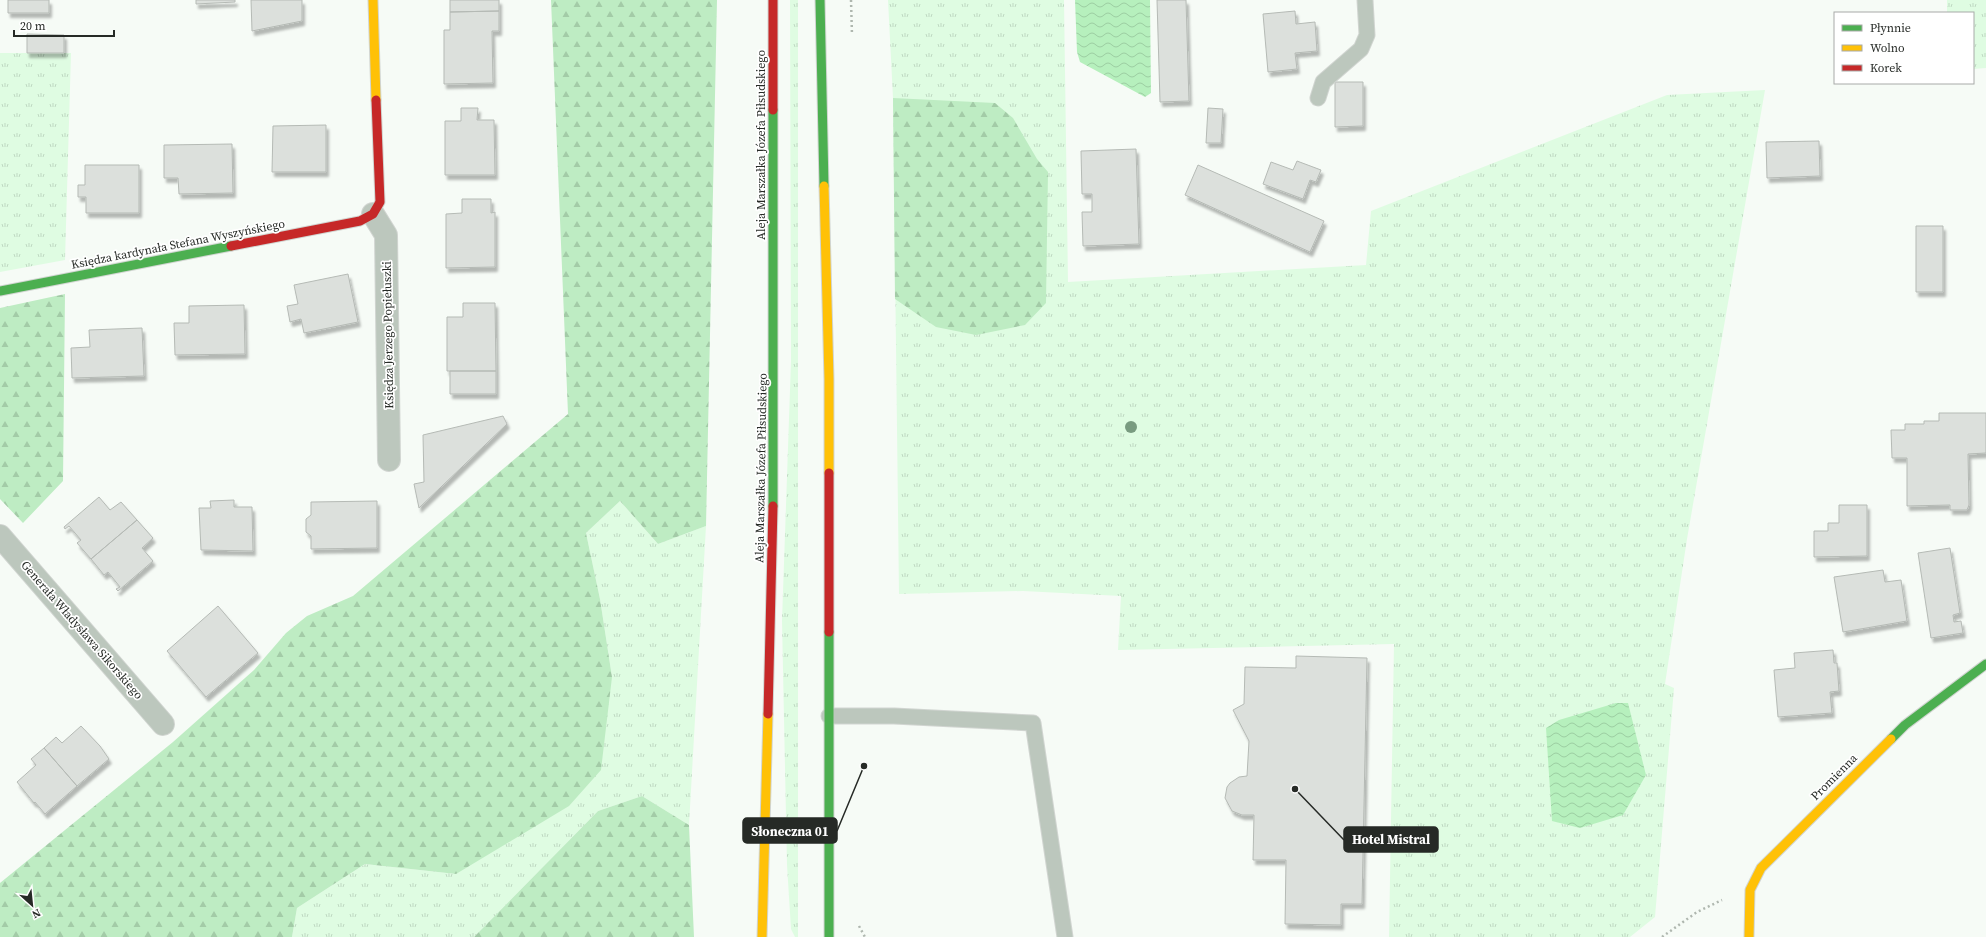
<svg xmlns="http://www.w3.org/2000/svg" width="1986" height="937" font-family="'Source Serif 4',serif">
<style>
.grass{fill:url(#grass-tufts)}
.forest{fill:url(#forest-firs)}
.water{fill:url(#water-waves)}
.building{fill:#dce0dc;stroke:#b5bab5;filter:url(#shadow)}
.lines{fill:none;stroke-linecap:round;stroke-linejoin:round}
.lane-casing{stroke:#d1d5d1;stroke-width:17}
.street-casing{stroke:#d1d5d1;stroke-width:24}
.fast-casing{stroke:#d1d5d1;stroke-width:11}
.slow-casing{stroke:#d1d5d1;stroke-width:11}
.jam-casing{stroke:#d1d5d1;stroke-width:11}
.path{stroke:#afb7af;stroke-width:2.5;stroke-dasharray:2 3;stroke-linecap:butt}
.lane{stroke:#bcc7bd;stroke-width:15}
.street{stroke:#bcc7bd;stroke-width:22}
.fast{stroke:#4caf50;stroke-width:9}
.slow{stroke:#ffc107;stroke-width:9}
.jam{stroke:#c62828;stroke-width:9}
.tree{fill:#799b80}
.labels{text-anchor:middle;stroke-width:3.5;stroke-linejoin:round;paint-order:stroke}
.street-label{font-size:12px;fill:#262a26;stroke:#fff}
.leader{fill:none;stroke:#262a26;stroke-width:1.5}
.callout-dot{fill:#262a26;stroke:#fff;stroke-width:1.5}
.callout{fill:#262a26;stroke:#262a26;stroke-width:1.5}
.callout-label{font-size:13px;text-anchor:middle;font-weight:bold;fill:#fff}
</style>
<defs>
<pattern id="grass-tufts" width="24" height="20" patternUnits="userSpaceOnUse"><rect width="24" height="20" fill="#dffce2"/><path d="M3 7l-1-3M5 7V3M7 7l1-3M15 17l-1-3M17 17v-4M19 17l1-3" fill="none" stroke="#bfd8c2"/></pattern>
<pattern id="forest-firs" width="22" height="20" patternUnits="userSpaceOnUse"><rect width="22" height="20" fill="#beecc3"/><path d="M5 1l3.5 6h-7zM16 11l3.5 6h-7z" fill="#a3cba7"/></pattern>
<pattern id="water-waves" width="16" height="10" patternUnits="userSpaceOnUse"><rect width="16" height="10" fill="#b6f0bd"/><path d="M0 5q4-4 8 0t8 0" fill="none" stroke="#9ccea2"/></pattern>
<filter id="shadow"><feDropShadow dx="2.5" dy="4.5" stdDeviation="1" flood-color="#0004"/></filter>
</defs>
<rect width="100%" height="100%" fill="#f6fbf6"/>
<path class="grass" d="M 790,0 L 798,0 L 798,937 L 795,937 L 791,929 L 787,865 L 782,621 L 791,361 Z
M 888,0 L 1064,0 L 1068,282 L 1366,265 L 1371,211 L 1667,95 L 1765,90 L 1687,539 L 1665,684 L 1674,688 L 1655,917 L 1630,937 L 1389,937 L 1394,644 L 1118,650 L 1121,596 L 1023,591 L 899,594 L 893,98 Z
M 1947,0 L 1986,0 L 1986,68 L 1973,69 L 1973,13 L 1947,13 Z
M 0,53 L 71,53 L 65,260 L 0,272 Z
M 620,501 L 658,544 L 706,526 L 689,825 L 642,796 L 598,811 L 474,937 L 292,937 L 297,908 L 365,864 L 456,874 L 612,677 L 600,599 L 586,533 Z"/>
<path class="forest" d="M 551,0 L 717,0 L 706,526 L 658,544 L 620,501 L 586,533 L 600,599 L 612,677 L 601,770 L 569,806 L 456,874 L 365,864 L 297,908 L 292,937 L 0,937 L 0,883 L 173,742 L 254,670 L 286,633 L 307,616 L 353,596 L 568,414 Z
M 893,98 L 995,103 L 1013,118 L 1037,159 L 1048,172 L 1046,303 L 1025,325 L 976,335 L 936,327 L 895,299 Z
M 65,294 L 63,481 L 23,523 L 0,499 L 0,308 Z
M 642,796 L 689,825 L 694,937 L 474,937 L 598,811 Z"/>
<path class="water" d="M 1075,0 L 1150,0 L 1151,93 L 1145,97 L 1080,62 L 1077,52 Z
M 1616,703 L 1628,703 L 1646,775 L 1623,815 L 1580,828 L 1552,821 L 1546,728 L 1559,720 Z"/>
<path class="building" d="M 8,0 L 49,0 L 49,13 L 8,13 Z
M 196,0 L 235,0 L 235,2 L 196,4 Z
M 251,0 L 302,0 L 302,21 L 252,31 Z
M 450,0 L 499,0 L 499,11 L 450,12 Z
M 1157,0 L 1186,0 L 1189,101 L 1160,102 Z
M 499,11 L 499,31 L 492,31 L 493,83 L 444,84 L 444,30 L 450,30 L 450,12 Z
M 1295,11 L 1296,24 L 1315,22 L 1317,51 L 1295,53 L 1297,69 L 1268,72 L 1263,14 Z
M 27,34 L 64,35 L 64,53 L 27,53 Z
M 1335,82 L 1363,82 L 1363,126 L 1335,127 Z
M 461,108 L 478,108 L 477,120 L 494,120 L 495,175 L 445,175 L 445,121 L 461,121 Z
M 1208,108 L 1223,109 L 1221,143 L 1206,143 Z
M 326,125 L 326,172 L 272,172 L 273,126 Z
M 1819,141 L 1820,176 L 1767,178 L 1766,142 Z
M 232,144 L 233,193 L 179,194 L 178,178 L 164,178 L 164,145 Z
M 1136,149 L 1139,244 L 1083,246 L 1082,212 L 1092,212 L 1092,194 L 1082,194 L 1081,151 Z
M 1297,161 L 1321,170 L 1316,182 L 1310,180 L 1303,199 L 1263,184 L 1271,162 L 1293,170 Z
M 85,165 L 139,165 L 139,213 L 86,213 L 86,197 L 78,197 L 78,185 L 85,185 Z
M 1198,165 L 1324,221 L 1310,252 L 1185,195 Z
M 462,199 L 491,199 L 491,213 L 495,212 L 495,267 L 446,268 L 446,214 L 462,213 Z
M 1916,226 L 1943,226 L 1943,292 L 1916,292 Z
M 348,274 L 358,322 L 304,333 L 301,319 L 290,322 L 287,306 L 298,304 L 294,285 Z
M 463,303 L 495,303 L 496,371 L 447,371 L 447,317 L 463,317 Z
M 244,305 L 245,354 L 175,355 L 174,323 L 189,323 L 189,306 Z
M 142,328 L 144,376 L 72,378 L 71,348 L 90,347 L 89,330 Z
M 450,371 L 496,371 L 496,394 L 450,394 Z
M 1939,413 L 1986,413 L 1986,453 L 1968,454 L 1969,505 L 1967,510 L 1950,510 L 1950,505 L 1907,506 L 1907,458 L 1892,458 L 1891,430 L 1905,430 L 1905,424 L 1924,424 L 1924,421 L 1939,421 Z
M 503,416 L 507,424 L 419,508 L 414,484 L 424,482 L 423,435 Z
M 99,497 L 110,510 L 121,502 L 137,520 L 91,559 L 77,543 L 81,540 L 69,526 L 65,529 L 64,527 Z
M 234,500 L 234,507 L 252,507 L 253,551 L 201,550 L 199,508 L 211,508 L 210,501 Z
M 377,501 L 377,548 L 311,549 L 311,536 L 306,532 L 306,519 L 311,515 L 311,502 Z
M 1839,505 L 1867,505 L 1867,556 L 1814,557 L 1814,531 L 1828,531 L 1828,523 L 1839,523 Z
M 137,520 L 153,538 L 142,548 L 153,561 L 118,591 L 116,589 L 120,587 L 108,572 L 104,575 L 91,559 Z
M 1950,548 L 1960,613 L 1953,615 L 1954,622 L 1961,621 L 1963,633 L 1931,638 L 1918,553 Z
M 1883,570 L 1885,582 L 1901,580 L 1907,621 L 1843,632 L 1834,577 Z
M 218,606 L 258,653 L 206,697 L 167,651 Z
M 1833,650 L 1834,663 L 1837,663 L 1839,691 L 1830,692 L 1832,713 L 1778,717 L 1774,670 L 1795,668 L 1794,653 Z
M 1296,656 L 1367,658 L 1362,904 L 1341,904 L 1341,925 L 1285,924 L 1286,860 L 1253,860 L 1254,815 L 1242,815 L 1232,811 L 1225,798 L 1227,787 L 1230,783 L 1239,777 L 1247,776 L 1249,741 L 1233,710 L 1244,704 L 1245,667 L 1296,668 Z
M 81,726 L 100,746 L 109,759 L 77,786 L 44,748 L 56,737 L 62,743 Z
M 44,748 L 77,786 L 45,814 L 35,802 L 34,803 L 17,782 L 36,765 L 31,759 Z"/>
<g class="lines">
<g class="lane-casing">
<path id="lane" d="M 1318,98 L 1323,82 L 1361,49 L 1367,35 L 1365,0
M 829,716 L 894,716 L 1033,723 L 1065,937"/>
</g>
<g class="street-casing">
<path id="street" d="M 373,214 L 386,235 L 389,460
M 0,536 L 163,724"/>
</g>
<g class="fast-casing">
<path id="fast" d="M 820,0 L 824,186
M 0,291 L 231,246
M 773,506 L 773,110
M 829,632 L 829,937
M 1891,739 L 1905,725 L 1986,664"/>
</g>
<g class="slow-casing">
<path id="slow" d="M 373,0 L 376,100
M 824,186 L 829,379 L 829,473
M 762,937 L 768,714
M 1749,937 L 1750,890 L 1761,868 L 1891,739"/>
</g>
<g class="jam-casing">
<path id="jam" d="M 773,0 L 773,110
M 231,246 L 360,221 L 373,214 L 380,202 L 376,100
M 829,473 L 829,632
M 768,714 L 773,506"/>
</g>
<path class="path" d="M 851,0 L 852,35
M 859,926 L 865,937
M 1662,937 L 1697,912 L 1722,900"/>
<use href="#lane" class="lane"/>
<use href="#street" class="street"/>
<use href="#fast" class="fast"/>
<use href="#slow" class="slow"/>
<use href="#jam" class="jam"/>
</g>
<circle class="tree" cx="1131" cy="427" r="6"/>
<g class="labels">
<g class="street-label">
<text transform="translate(761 145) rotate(-90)" y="4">Aleja Marszałka Józefa Piłsudskiego</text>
<text transform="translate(178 244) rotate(-11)" y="4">Księdza kardynała Stefana Wyszyńskiego</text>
<text transform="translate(388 335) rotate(-91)" y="4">Księdza Jerzego Popiełuszki</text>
<text transform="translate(761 468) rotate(-89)" y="4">Aleja Marszałka Józefa Piłsudskiego</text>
<text transform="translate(82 630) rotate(49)" y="4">Generała Władysława Sikorskiego</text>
<text transform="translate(1834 777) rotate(-45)" y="4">Promienna</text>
</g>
</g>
<path class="leader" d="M864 766L837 831M1295 789L1344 840"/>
<g class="callout-dot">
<circle cx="864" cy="766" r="4"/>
<circle cx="1295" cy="789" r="4"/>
</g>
<g class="callout">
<rect x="743" y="818" width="94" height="25" rx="4"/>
<rect x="1344" y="827" width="94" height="25" rx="4"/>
</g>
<g class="callout-label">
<text x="790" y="836">Słoneczna 01</text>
<text x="1391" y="844">Hotel Mistral</text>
</g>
<rect x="1834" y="12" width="140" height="72" fill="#ffffff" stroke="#a8aaa8"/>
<rect x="1842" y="25" width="20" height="6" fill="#4caf50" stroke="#a8aaa8"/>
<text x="1870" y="32" font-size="12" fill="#262a26">Płynnie</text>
<rect x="1842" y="45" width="20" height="6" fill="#ffc107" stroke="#a8aaa8"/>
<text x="1870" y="52" font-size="12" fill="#262a26">Wolno</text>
<rect x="1842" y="65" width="20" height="6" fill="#c62828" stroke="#a8aaa8"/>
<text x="1870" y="72" font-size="12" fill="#262a26">Korek</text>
<g transform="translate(32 905) rotate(153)" stroke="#ffffff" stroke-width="3" paint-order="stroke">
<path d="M0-3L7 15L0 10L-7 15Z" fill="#262a26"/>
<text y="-6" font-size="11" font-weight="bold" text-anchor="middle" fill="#262a26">N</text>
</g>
<path d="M14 30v6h100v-6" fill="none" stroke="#262a26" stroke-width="2"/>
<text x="20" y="30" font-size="12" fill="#262a26" stroke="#ffffff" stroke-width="3" paint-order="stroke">20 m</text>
</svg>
